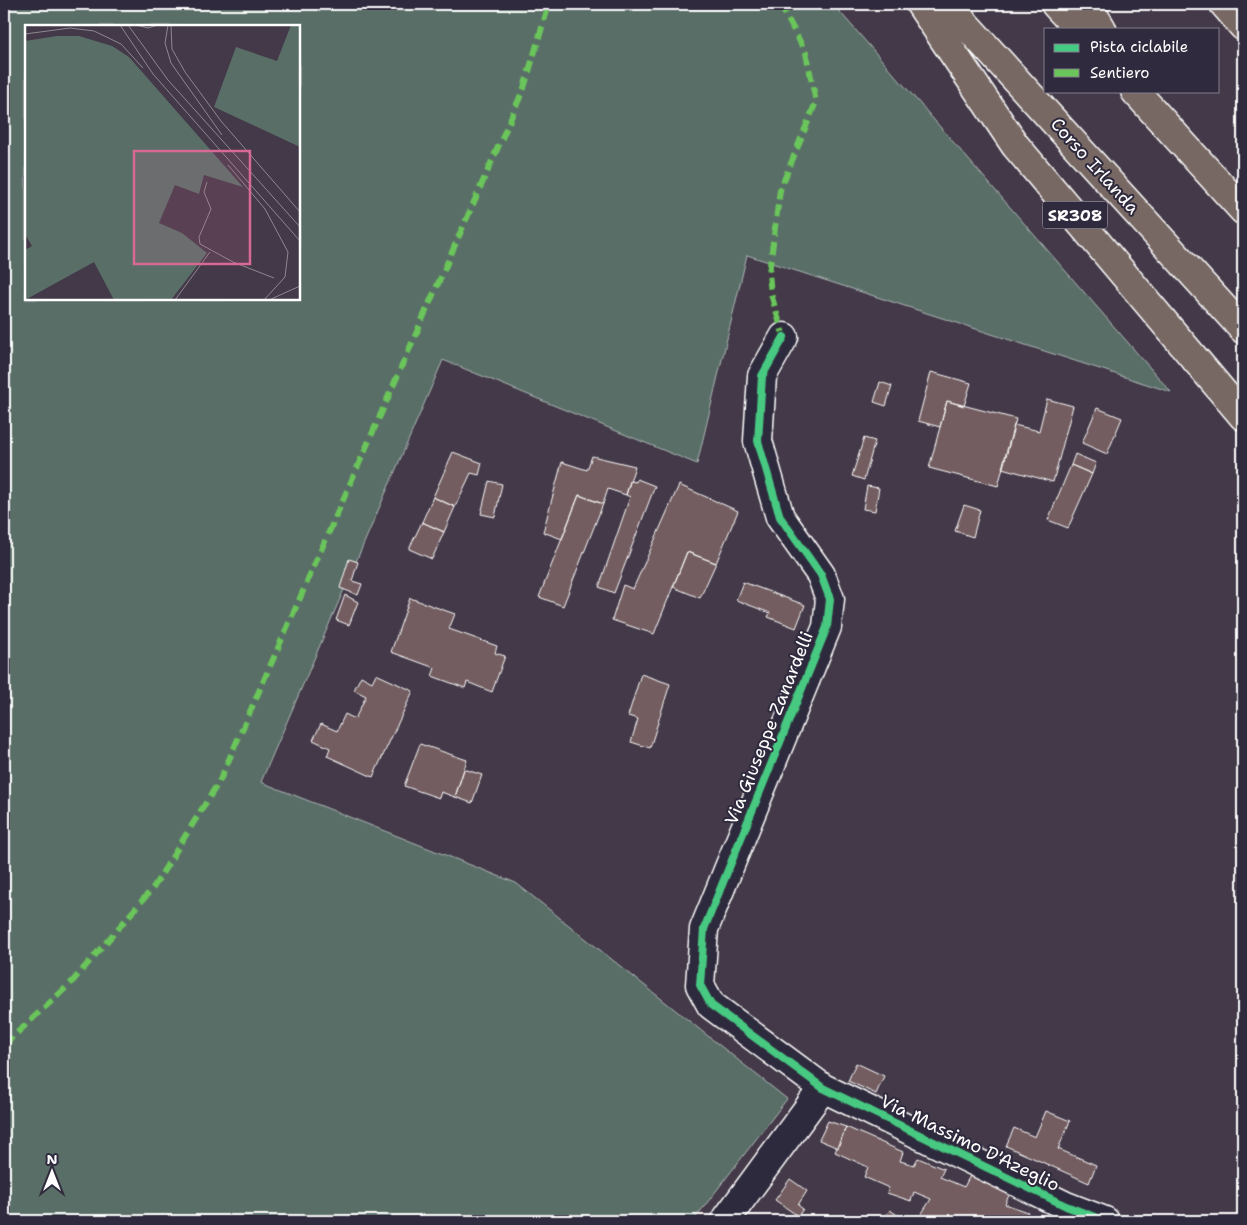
<svg xmlns="http://www.w3.org/2000/svg" width="1247" height="1225" font-family="'Shantell Sans',sans-serif">
<style>
.green{fill:#5a6e68;stroke:#acb6b4;fill-rule:evenodd}
.building{fill:#735d61;stroke:#fff}
.lines{fill:none;stroke-linecap:round;stroke-linejoin:round}
.minor-casing{stroke:#fff;stroke-width:31}
.trunk-casing{stroke:#fff;stroke-width:31}
.minor{stroke:#2f2a3d;stroke-width:28}
.trunk{stroke:#776864;stroke-width:28}
.quiet{stroke:#6ac65a;stroke-width:6;stroke-dasharray:12 6;stroke-linecap:butt}
.cycleway-casing{stroke:#2f2a3d;stroke-width:11}
.cycleway{stroke:#46c982;stroke-width:8}
.labels{text-anchor:middle;stroke-width:4;stroke-linejoin:round;paint-order:stroke}
.shield{fill:#2f2a3d;stroke:#c1bfc5;stroke-width:1}
.shield-label{font-size:16px;font-weight:bold;fill:#fff}
.street-label{font-size:18px;fill:#fff;stroke:#2f2a3d}
.inset-road{fill:none;stroke:#8e8891;stroke-width:1}
.view{fill:#d76994;fill-opacity:0.15;stroke:#d76994;stroke-width:2.5}
.inset-edge{fill:none;stroke:#fff;stroke-width:2.5}
</style>
<rect width="100%" height="100%" fill="#433948"/>
<filter id="ink" filterUnits="userSpaceOnUse"><feTurbulence type="fractalNoise" baseFrequency=".02" numOctaves="2"/><feDisplacementMap in="SourceGraphic" scale="10" xChannelSelector="R" yChannelSelector="G"/><feConvolveMatrix kernelMatrix="1 2 1 2 8 2 1 2 1" color-interpolation-filters="sRGB"/></filter>
<g filter="url(#ink)">
<path class="green" d="M 4,4 L 833,4 L 1171,392 L 747,255 L 697,464 L 443,360 L 261,782 L 516,883 L 787,1099 L 693,1221 L 4,1221 ZM 26,26 L 299,26 L 299,299 L 26,299 Z"/>
<path class="building" d="M 931,372 L 971,383 L 964,406 L 947,401 L 940,427 L 918,421 Z
M 880,382 L 892,386 L 886,406 L 874,402 Z
M 1047,399 L 1073,406 L 1053,482 L 1002,468 L 1014,425 L 1039,431 Z
M 947,401 L 1016,419 L 998,486 L 929,468 Z
M 1097,408 L 1122,418 L 1107,454 L 1082,443 Z
M 864,438 L 875,441 L 864,480 L 852,476 Z
M 453,452 L 482,463 L 479,475 L 471,473 L 455,507 L 433,497 Z
M 1075,454 L 1096,463 L 1092,474 L 1071,465 Z
M 592,456 L 635,466 L 626,495 L 608,489 L 603,504 L 579,495 L 562,539 L 543,532 L 562,462 L 587,470 Z
M 1071,465 L 1092,474 L 1068,528 L 1048,520 Z
M 637,479 L 655,486 L 614,593 L 599,587 L 630,497 L 626,495 L 630,481 L 636,482 Z
M 489,481 L 502,484 L 495,517 L 481,514 Z
M 679,485 L 738,511 L 716,563 L 687,552 L 654,634 L 612,620 L 623,585 L 633,589 Z
M 867,486 L 879,488 L 875,511 L 863,509 Z
M 579,495 L 603,504 L 563,606 L 539,597 Z
M 433,497 L 455,507 L 444,532 L 422,522 Z
M 964,505 L 980,510 L 973,537 L 955,531 Z
M 422,522 L 444,532 L 432,559 L 409,549 Z
M 687,552 L 716,563 L 700,598 L 673,587 Z
M 349,559 L 358,562 L 352,581 L 362,584 L 358,595 L 340,588 Z
M 743,582 L 805,605 L 796,628 L 768,617 L 770,613 L 736,600 Z
M 345,595 L 358,602 L 349,625 L 336,620 Z
M 410,598 L 455,614 L 449,629 L 497,646 L 495,653 L 505,656 L 492,692 L 467,682 L 465,688 L 432,676 L 435,668 L 391,652 Z
M 376,674 L 413,691 L 373,777 L 327,756 L 330,748 L 313,740 L 321,724 L 337,731 L 345,714 L 355,719 L 366,696 L 354,690 L 361,676 L 372,682 Z
M 641,674 L 670,684 L 650,748 L 631,742 L 638,719 L 628,716 Z
M 420,744 L 467,760 L 455,797 L 441,792 L 439,798 L 404,786 Z
M 464,769 L 482,775 L 472,803 L 455,797 Z
M 856,1063 L 884,1076 L 876,1094 L 848,1081 Z
M 1046,1111 L 1070,1121 L 1058,1149 L 1096,1165 L 1089,1183 L 1006,1146 L 1014,1128 L 1035,1137 Z
M 828,1121 L 846,1127 L 838,1148 L 819,1140 Z
M 846,1127 L 903,1152 L 900,1161 L 914,1165 L 918,1158 L 944,1169 L 940,1177 L 964,1187 L 971,1174 L 1010,1193 L 1005,1204 L 1028,1212 L 1024,1221 L 917,1221 L 931,1199 L 914,1192 L 911,1201 L 887,1193 L 889,1188 L 864,1177 L 868,1167 L 835,1152 Z
M 790,1179 L 807,1191 L 798,1205 L 803,1209 L 798,1216 L 775,1200 Z
M 890,1210 L 906,1221 L 880,1221 Z"/>
<g class="lines">
<g class="minor-casing">
<path id="minor" d="M 784,337 L 762,376 L 758,441 L 780,517 L 821,575 L 830,599 L 827,627 L 704,929 L 700,985 L 711,1005 L 823,1088 L 1066,1206 L 1105,1221
M 725,1221 L 823,1088"/>
</g>
<g class="trunk-casing">
<path id="trunk" d="M 920,4 L 1015,145 L 1243,416
M 947,4 L 1243,329
M 1055,4 L 1078,29
M 1087,4 L 1102,29
M 1224,4 L 1243,26
M 1135,91 L 1243,210"/>
</g>
<use href="#minor" class="minor"/>
<use href="#trunk" class="trunk"/>
<path class="quiet" d="M 780,4 L 806,53 L 816,102 L 780,190 L 769,273 L 771,294 L 784,337
M 4,1045 L 71,983 L 153,888 L 220,780 L 524,88 L 549,4"/>
<g class="cycleway-casing">
<path id="cycleway" d="M 784,337 L 762,376 L 758,441 L 780,517 L 821,575 L 830,599 L 827,627 L 704,929 L 700,985 L 711,1005 L 823,1088 L 1066,1206 L 1105,1221"/>
</g>
<use href="#cycleway" class="cycleway"/>
</g>
</g>
<g class="labels">
<rect class="shield" x="1042.5" y="201.5" width="65" height="27" rx="4"/>
<g class="shield-label">
<text x="1075" y="221">SR308</text>
</g>
<g class="street-label">
<text transform="translate(1095 166) rotate(48)" y="6">Corso Irlanda</text>
<text transform="translate(769 728) rotate(-68)" y="6">Via Giuseppe Zanardelli</text>
<text transform="translate(970 1143) rotate(26)" y="6">Via Massimo D'Azeglio</text>
</g>
</g>
<g transform="translate(25 25)">
<rect width="275" height="275" fill="#433948"/>
<path d="M 266,0 L 275,0 L 275,122 L 189,82 L 211,22 L 252,36 ZM 32,11 L 54,11 L 87,21 L 104,32 L 218,162 L 179,150 L 174,169 L 150,160 L 134,198 L 157,208 L 182,228 L 146,275 L 89,275 L 69,237 L 0,275 L 0,225 L 7,221 L 0,209 L 0,16 Z" fill="#5a6e68"/>
<path class="inset-road" d="M 95,0 L 128,49 L 275,216M 103,0 L 143,55 L 275,202M 111,0 L 123,3 L 133,0M 143,0 L 140,18 L 146,38 L 197,110M 146,0 L 147,24 L 160,47 L 196,96 L 275,187M 0,9 L 45,3 L 69,6 L 96,19 L 118,43M 203,140 L 240,184 L 263,227 L 260,252 L 239,275M 182,157 L 179,167 L 186,184 L 174,212 L 175,219 L 208,237 L 249,253M 150,275 L 185,227M 244,275 L 275,261"/>
<path class="view" d="M 109,126 L 225,126 L 225,239 L 109,239 Z"/>
<rect width="275" height="275" class="inset-edge"/>
</g>
<rect width="1247" height="1225" fill="none" stroke="#2f2a3d" stroke-width="20"/>
<rect x="10" y="10" width="1227" height="1205" fill="none" stroke="#fff" stroke-width="2" filter="url(#ink)"/>
<rect x="1044" y="28" width="175" height="65" fill="#2f2a3d" stroke="#827f8b"/>
<rect x="1054" y="44" width="25" height="8" fill="#46c982" stroke="#827f8b"/>
<text x="1090" y="52" font-size="15" fill="#ffffff">Pista ciclabile</text>
<rect x="1054" y="69" width="25" height="8" fill="#6ac65a" stroke="#827f8b"/>
<text x="1090" y="78" font-size="15" fill="#ffffff">Sentiero</text>
<g transform="translate(52 1172)" stroke="#2f2a3d" stroke-width="4" paint-order="stroke">
<path d="M0-4L9 19L0 12L-9 19Z" fill="#ffffff"/>
<text y="-8" font-size="14" font-weight="bold" text-anchor="middle" fill="#ffffff">N</text>
</g>
</svg>
